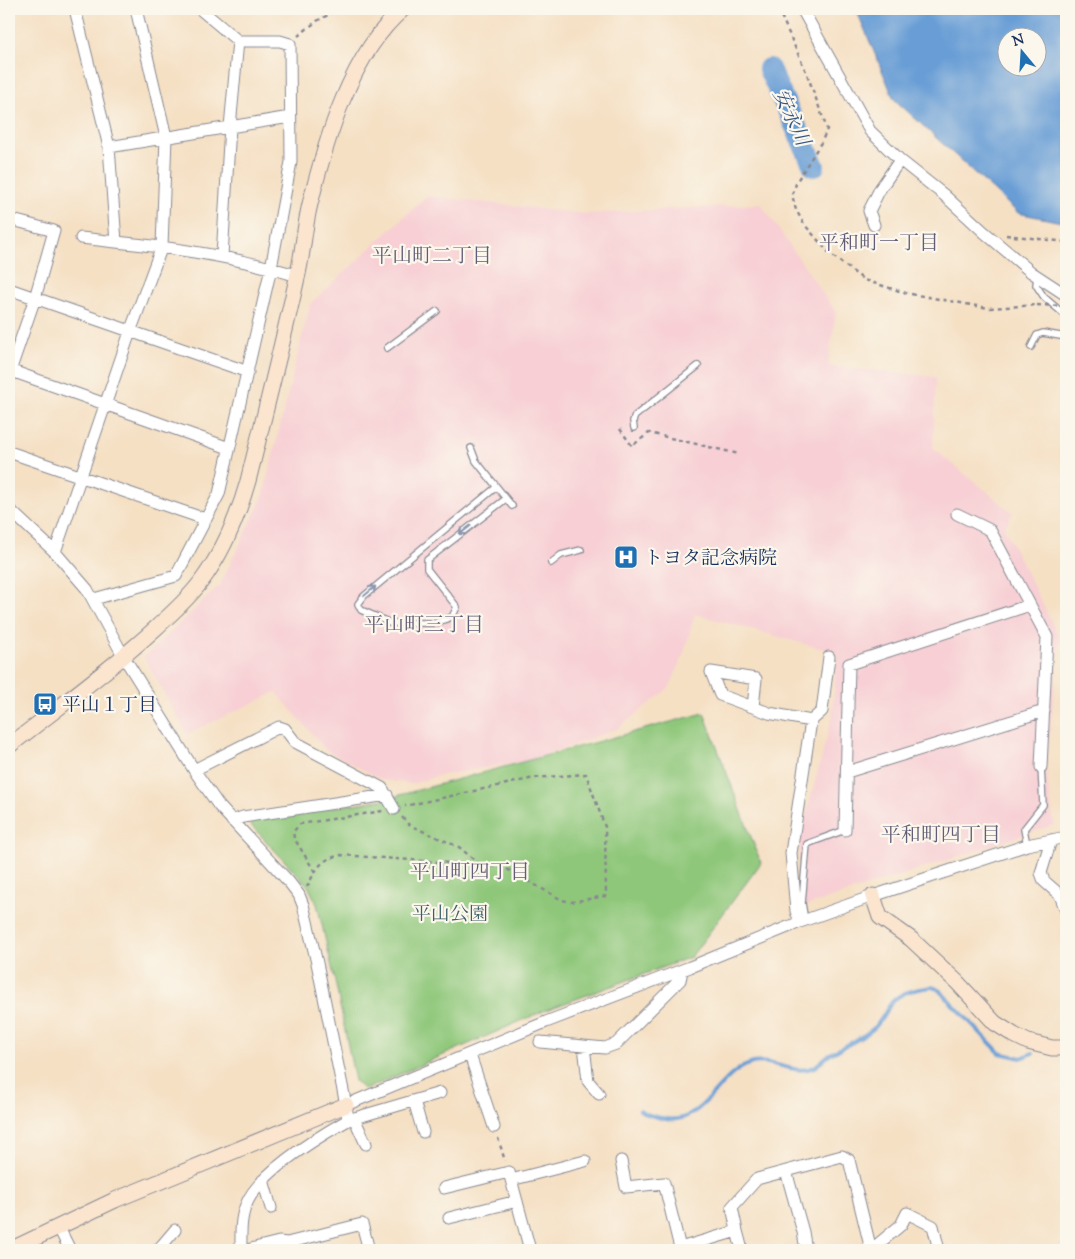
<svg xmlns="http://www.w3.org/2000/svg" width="1075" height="1259" font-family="'Sorts Mill Goudy','Noto Serif JP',serif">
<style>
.built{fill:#f7cfd4}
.green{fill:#8fc77a;stroke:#557b6c}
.water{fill:#689dd5;stroke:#42669a;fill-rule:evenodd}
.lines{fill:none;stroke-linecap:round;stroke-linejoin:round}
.stream{stroke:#689dd5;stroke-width:4}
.river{stroke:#689dd5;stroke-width:22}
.lane-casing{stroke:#888891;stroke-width:8}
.street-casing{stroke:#888891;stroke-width:13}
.secondary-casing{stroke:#888891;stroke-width:17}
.path{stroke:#888891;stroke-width:2.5;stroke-dasharray:4 4;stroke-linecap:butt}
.lane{stroke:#fff;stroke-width:5.5}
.street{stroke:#fff;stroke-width:11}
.secondary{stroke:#fbe5cf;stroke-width:15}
.path-bridge{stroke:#888891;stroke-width:2.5;stroke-dasharray:4 4;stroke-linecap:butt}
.oneway{stroke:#8d97ae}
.labels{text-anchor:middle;stroke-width:4.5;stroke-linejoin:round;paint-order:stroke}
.poi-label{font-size:19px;fill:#1b2f5e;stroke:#fbf7ec;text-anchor:start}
.park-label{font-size:19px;fill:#3e5d66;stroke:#fbf7ec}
.water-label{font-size:20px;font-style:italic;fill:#365688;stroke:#fbf7ec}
.neighbourhood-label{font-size:20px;fill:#635c76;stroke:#fbf7ec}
</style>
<rect width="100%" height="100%" fill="#fbf7ec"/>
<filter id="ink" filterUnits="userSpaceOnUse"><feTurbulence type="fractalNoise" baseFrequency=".02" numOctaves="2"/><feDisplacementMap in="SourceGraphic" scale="10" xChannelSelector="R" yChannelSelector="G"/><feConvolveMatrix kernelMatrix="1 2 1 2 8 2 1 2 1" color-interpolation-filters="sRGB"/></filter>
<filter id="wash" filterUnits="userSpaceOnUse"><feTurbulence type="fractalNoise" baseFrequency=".0096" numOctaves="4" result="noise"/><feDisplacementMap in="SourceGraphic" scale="20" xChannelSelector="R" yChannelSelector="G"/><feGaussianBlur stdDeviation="1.12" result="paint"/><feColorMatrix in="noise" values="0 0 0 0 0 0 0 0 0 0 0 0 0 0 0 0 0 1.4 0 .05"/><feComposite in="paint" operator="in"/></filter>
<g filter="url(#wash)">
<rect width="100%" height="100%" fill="#f5e0c4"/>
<path class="built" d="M 427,196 L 586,214 L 761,204 L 836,312 L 828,366 L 936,377 L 933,448 L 1013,513 L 1004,528 L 1060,639 L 1046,768 L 1054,825 L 797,909 L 800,839 L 832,718 L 837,655 L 827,650 L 695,614 L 683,656 L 669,688 L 617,729 L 530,760 L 437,776 L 412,784 L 382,780 L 326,750 L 276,692 L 187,734 L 144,657 L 220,585 L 263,496 L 310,304 Z"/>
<path class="green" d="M 704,713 L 761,863 L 691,957 L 546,1010 L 364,1090 L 355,1081 L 334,976 L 317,904 L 308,886 L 247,821 L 385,799 Z"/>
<path class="water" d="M 856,9 L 1064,9 L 1066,12 L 1066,223 L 1018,213 L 894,99 ZM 1008,38 L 1038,38 L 1038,68 L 1008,68 Z"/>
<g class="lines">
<path class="stream" d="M 1064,1040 L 1066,1040
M 640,1110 C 646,1115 653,1116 661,1118 C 701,1129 715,1078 747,1065 C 769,1055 794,1077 814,1067 C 820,1064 825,1057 832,1053 C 846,1045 862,1039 874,1028 C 883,1020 886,1008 894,1000 C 904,990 921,989 933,987 L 938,989 L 1000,1053 L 1021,1058 L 1033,1053"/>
<path class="river" d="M 769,69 L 814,166"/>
</g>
</g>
<g filter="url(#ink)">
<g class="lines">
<g class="lane-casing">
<path id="lane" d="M 1037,276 L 1036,285 L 1044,297 L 1066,316
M 1031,347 L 1037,335 L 1043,333 L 1066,337
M 387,348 L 437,311
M 634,428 L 633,421 L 635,416 L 698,366
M 471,448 L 476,461 L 512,506
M 494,489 L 364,596 L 358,604 L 361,610 L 390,623 L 435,623 L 452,617 L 457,607 L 427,569 L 427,560 L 503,501
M 551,563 L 561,555 L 581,550
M 1027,845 L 1024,829 L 1043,805 L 1041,767
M 805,921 L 802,903 L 807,844 L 845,830"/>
</g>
<g class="street-casing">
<path id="street" d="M 75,9 L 109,147 L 116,242 C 178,248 238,257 298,276
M 802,9 L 870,131 L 900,160 L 944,195 L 984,232 L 1031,272 L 1066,295
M 109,147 L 290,117
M 9,219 L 54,231 L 35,298 L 9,374
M 874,225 L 869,211 L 880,189 L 900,160
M 81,238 L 116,242
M 222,256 L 230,127 L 238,41
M 9,289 L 248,372
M 9,370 L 229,448
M 9,452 L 205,519
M 9,509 L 55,552 L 87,589 L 124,657 L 194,770 L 219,806 L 289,882 L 299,895 L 303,905 L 317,963 L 346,1105 L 348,1120 C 318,1137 258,1173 246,1205 C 240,1219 241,1235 241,1250
M 957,514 L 990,530 L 1047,637 L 1041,767
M 55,552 L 130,332 L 162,246 L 166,137 L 136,9
M 94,599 L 176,576 L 219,494 L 271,268 L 291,162 L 290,44 L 280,41 L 238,41 L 200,9
M 753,707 L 756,679 L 711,672 L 720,695 L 769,713 L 811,721
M 194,770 L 279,727 L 285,729 L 295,742 L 382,788 L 394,809
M 847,772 L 1044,711
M 232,821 L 243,817 L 387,795
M 845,830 L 849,664 L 1030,605
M 1051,840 L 1041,873 L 1044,881 L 1060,895 L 1066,911
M 800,922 L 796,911 L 791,853 L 811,721 L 822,711 L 829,657
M 540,1042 L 605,1048 L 616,1044 L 680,980 L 682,971
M 584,1046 L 588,1081 L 599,1094
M 470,1055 L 494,1127
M 414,1101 L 423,1132
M 346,1105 L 546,1022 L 690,967 L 800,922 L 873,896 L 1027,845 L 1066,837
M 354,1118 L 366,1144
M 348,1120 L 440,1093
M 621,1161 L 626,1187 L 664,1183 L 680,1248
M 786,1171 L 803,1232 L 806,1250
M 263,1180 L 271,1208
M 511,1180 L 585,1161
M 444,1188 L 509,1172 L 530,1250
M 449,1218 L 517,1201
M 58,1226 L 70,1250
M 737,1231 L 742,1250
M 158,1250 L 175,1230
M 247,1250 L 279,1242 L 287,1243 L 362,1224 L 369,1250
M 680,1250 L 680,1248 L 737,1231 L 732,1207 L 757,1179 L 842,1156 L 849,1160 L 871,1250
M 871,1250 L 901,1225 L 907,1213 L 933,1226 L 939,1250"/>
</g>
<g class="secondary-casing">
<path id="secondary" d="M 9,746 C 59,707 110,670 157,627 C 172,613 188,599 200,583 C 222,554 238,516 248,481 C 265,413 282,346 297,278 C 303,254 304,228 310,204 C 326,140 351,53 403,9
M 873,896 L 880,917 L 911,939 L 957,982 L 995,1023 L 1014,1035 L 1028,1042 L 1052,1048 L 1066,1048
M 10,1250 L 115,1200 L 346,1105"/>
</g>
<path class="path" d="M 778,9 L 807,74 L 827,129 L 822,141 L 797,181 L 792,195 L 796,210 L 804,224 L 830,254 L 864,280 L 906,293 L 988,308 L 1037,305
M 298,36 L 317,21 L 339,9
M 1006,235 L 1066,242
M 620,429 L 632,446 L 649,433 L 739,454
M 402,817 L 409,825 L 459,847 L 479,864
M 315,872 L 294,838 L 293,832 L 300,824 L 383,811
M 307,887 C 317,868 319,860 341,855 L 480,865 L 505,868 L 562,900 L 571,902 L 606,896 L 605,827 L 586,774 L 534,778 L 405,806
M 498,1138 L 505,1161"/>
<use href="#lane" class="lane"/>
<use href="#street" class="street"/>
<use href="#secondary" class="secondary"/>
<path class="path-bridge" d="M 1037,305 L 1066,306"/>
</g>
<defs><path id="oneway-shaft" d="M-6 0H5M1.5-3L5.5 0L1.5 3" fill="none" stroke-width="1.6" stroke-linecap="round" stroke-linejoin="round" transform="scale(1.25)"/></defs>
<g class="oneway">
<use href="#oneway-shaft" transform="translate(465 530) rotate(142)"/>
<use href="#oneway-shaft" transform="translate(370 591) rotate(-40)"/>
</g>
</g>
<defs>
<g id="hospital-square" transform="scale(1.25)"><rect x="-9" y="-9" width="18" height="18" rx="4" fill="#1f6fb2" stroke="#fbf7ec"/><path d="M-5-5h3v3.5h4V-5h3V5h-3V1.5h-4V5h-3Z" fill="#fff"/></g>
<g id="bus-square" transform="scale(1.25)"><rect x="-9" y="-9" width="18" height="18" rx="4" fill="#1f6fb2" stroke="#fbf7ec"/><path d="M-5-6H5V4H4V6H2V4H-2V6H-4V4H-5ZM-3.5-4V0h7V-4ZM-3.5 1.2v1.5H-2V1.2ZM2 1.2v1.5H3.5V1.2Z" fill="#fff"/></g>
</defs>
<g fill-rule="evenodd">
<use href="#hospital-square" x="626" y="557"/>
<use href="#bus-square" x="45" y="704"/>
</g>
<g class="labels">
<g class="poi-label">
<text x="644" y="564">トヨタ記念病院</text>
<text x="62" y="711">平山１丁目</text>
</g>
<g class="park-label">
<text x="450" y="920">平山公園</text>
</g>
<g class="water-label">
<text transform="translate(792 117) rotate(65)" y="7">安永川</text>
</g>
<g class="neighbourhood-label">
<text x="879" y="249">平和町一丁目</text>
<text x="432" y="262">平山町二丁目</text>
<text x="424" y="631">平山町三丁目</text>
<text x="941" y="841">平和町四丁目</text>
<text x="470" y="878">平山町四丁目</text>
</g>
</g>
<rect width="1075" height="1259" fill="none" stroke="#fbf7ec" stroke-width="30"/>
<g transform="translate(1022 52) rotate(342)"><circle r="24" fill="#fbf7ec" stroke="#a1a7b3"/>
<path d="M0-4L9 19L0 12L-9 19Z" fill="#1f6fb2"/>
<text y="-8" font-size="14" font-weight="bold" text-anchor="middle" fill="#1b2f5e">N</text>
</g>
</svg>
